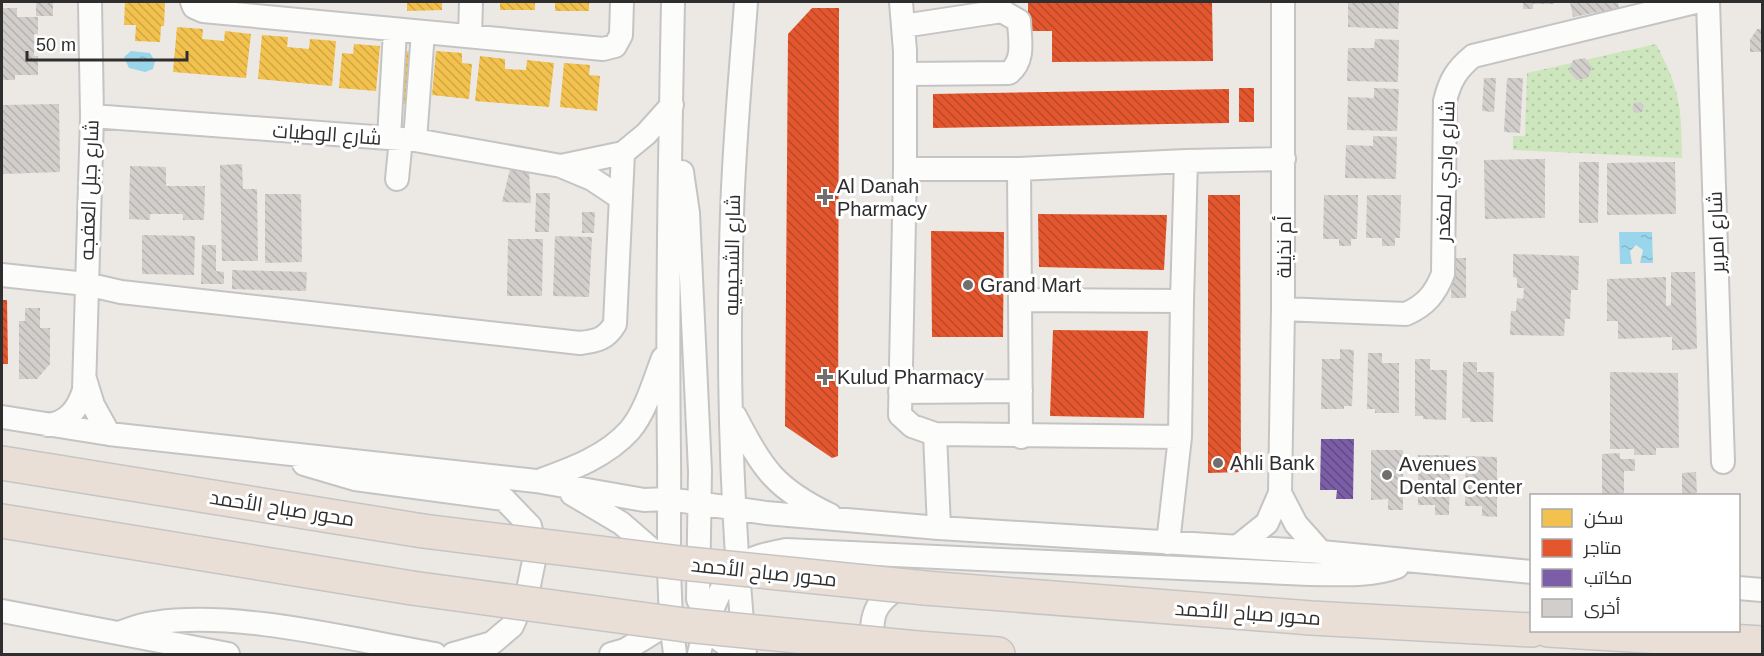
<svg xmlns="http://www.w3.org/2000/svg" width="1764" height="656" font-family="Helvetica,Cairo,sans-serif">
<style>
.grass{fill:url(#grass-dots)}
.water{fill:url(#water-ripples)}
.homes{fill:url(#homes-back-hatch)}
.shops{fill:url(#shops-back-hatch)}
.offices{fill:url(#offices-back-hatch)}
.building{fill:url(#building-back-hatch)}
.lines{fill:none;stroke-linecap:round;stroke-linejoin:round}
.minor-casing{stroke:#c5c4c5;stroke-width:26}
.highway-casing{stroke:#c6c5c4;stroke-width:36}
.minor{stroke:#fcfcfb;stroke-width:22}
.highway{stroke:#eadfd6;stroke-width:33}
.highway-bridge-casing{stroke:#c6c5c4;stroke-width:36;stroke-linecap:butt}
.highway-bridge{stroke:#eadfd6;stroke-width:33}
.poi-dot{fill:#706f6e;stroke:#fff;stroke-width:2}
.labels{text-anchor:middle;stroke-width:6;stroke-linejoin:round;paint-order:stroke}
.street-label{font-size:20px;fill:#2e2e2e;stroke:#fff}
.poi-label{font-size:20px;fill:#2e2e2e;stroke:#fff;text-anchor:start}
</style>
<defs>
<pattern id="grass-dots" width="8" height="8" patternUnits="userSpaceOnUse" patternTransform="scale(1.5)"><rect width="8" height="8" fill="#cee6be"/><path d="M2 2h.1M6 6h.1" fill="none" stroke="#b1c6a4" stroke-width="1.8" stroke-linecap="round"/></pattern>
<pattern id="water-ripples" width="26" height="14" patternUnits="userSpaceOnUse" patternTransform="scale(1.5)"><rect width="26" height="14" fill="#99d6ec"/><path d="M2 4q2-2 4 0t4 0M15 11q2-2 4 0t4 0" fill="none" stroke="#84b8cb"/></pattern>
<pattern id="homes-back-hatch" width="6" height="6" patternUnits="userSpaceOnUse" patternTransform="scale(1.5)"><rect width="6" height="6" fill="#f2c14e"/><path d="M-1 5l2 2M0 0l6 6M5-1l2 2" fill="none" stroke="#d0a644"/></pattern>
<pattern id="shops-back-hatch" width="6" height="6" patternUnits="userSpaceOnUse" patternTransform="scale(1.5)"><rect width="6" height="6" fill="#e4572e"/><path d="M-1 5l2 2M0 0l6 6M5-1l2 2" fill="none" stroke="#b94828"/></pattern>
<pattern id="offices-back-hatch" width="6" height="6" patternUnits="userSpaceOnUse" patternTransform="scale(1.5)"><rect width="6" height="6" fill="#7b5ea7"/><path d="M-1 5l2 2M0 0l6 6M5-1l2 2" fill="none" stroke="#604a81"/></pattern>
<pattern id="building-back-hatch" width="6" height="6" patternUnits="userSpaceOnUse" patternTransform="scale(1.5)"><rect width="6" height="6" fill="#d1cecb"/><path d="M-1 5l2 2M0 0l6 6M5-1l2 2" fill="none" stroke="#b4b1af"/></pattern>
</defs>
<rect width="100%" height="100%" fill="#ece8e4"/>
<path class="grass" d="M 1656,44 C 1681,92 1681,105 1682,158 L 1513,150 L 1513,136 L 1525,136 L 1527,73 Z"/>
<path class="water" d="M 131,51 L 150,53 L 155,61 L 153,69 L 145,72 L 129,68 L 124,57 Z
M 1619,232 L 1652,232 L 1653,263 L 1640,263 L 1643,250 L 1636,245 L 1630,251 L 1632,264 L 1620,264 Z"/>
<path class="homes" d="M 125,2 L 165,2 L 164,26 L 161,26 L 160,42 L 135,41 L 136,25 L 124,25 Z
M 407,2 L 442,2 L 442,10 L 407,11 Z
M 500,2 L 535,2 L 535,10 L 500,10 Z
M 555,2 L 589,2 L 589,11 L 555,11 Z
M 177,27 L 203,29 L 202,39 L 224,41 L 225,31 L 251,34 L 246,78 L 173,72 Z
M 262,35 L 288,37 L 287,47 L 309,49 L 310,39 L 336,41 L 332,86 L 258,79 Z
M 354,44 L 380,46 L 376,91 L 339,88 L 342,53 L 353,54 Z
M 402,51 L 414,52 L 409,104 L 397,103 Z
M 436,51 L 462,53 L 462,63 L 472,64 L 469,99 L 432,95 Z
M 480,56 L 505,59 L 505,69 L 526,70 L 527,60 L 554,63 L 549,107 L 475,101 Z
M 564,63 L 590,65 L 589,75 L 600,76 L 597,111 L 560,107 Z"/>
<path class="shops" d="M 1028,2 L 1212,2 L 1213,61 L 1052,62 L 1052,31 L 1028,31 Z
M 812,8 L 839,8 L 838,456 L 832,458 L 785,426 L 788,34 Z
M 1239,88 L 1254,88 L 1254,122 L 1239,122 Z
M 1229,89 L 1229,123 L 933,128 L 933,94 Z
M 1208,195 L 1240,195 L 1241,472 L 1208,473 Z
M 1038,214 L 1167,215 L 1164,270 L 1039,267 Z
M 931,231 L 1004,232 L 1003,337 L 932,337 Z
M 2,300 L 7,300 L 8,364 L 2,364 Z
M 1053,330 L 1148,331 L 1144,418 L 1050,416 Z"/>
<path class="offices" d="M 1321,439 L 1354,439 L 1353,499 L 1336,499 L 1337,490 L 1320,490 Z"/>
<path class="building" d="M 36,2 L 53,2 L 53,16 L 36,16 Z
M 1348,2 L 1399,2 L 1398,29 L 1348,27 Z
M 1523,2 L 1554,2 L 1554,4 L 1533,4 L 1533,9 L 1523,9 Z
M 1570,2 L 1618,2 L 1619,8 L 1573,17 Z
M 2,8 L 17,8 L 17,17 L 38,17 L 38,34 L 34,34 L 34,56 L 38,56 L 38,75 L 15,75 L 15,80 L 2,80 Z
M 1757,29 L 1762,29 L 1762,52 L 1750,52 L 1750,40 Z
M 1375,39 L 1399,40 L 1398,82 L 1347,81 L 1348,48 L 1374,48 Z
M 1585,58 L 1592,67 L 1588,78 L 1576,80 L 1569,71 L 1573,60 Z
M 1484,78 L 1496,78 L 1494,112 L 1482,111 Z
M 1507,78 L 1523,78 L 1520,133 L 1504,132 Z
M 1374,88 L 1399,89 L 1397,131 L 1347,130 L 1348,97 L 1374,98 Z
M 1640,102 L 1644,106 L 1642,112 L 1636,113 L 1632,108 L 1634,103 Z
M 59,104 L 60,172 L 2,174 L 2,105 Z
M 1373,136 L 1397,137 L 1396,179 L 1345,178 L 1346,145 L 1373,146 Z
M 1545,159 L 1545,218 L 1485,219 L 1484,160 Z
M 1579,162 L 1599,162 L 1598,223 L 1579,223 Z
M 1675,162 L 1676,214 L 1607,215 L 1607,163 Z
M 242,164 L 243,189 L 257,189 L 258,261 L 222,261 L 220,165 Z
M 130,166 L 166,167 L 166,186 L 205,186 L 204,220 L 183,220 L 183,214 L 150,214 L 150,220 L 129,219 Z
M 510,169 L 529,172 L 531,203 L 502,202 Z
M 536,193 L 550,193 L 549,232 L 535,232 Z
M 265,194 L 301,194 L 302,262 L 265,263 Z
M 1324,195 L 1358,195 L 1357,239 L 1351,239 L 1351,246 L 1339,246 L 1339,239 L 1323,239 Z
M 1367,195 L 1401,195 L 1400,238 L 1395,238 L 1395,246 L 1382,246 L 1382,238 L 1366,238 Z
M 582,212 L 595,212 L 594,233 L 582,233 Z
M 142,235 L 195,236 L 194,275 L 142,274 Z
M 555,236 L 592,237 L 589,297 L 553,296 Z
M 508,239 L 543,239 L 542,296 L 507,296 Z
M 202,245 L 216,245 L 216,271 L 224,272 L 224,284 L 201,284 Z
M 1513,254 L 1579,256 L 1578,290 L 1571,290 L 1570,319 L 1565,319 L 1564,336 L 1510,335 L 1511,311 L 1516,311 L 1517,298 L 1523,299 L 1524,288 L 1517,288 L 1517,278 L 1513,277 Z
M 1452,258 L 1466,258 L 1466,298 L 1451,298 Z
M 232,270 L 307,272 L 306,291 L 232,289 Z
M 1671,272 L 1695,272 L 1697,349 L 1672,350 L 1672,337 L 1618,339 L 1618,321 L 1607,321 L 1607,279 L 1666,277 L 1666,306 L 1671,305 Z
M 25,308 L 40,308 L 40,328 L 50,328 L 50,364 L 37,379 L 19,379 L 19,321 L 25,321 Z
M 1340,349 L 1354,350 L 1352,406 L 1344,406 L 1344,409 L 1321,409 L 1322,359 L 1340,359 Z
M 1368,353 L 1382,353 L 1382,363 L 1399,363 L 1399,413 L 1375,413 L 1375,409 L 1367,409 Z
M 1415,359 L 1430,359 L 1430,370 L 1447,370 L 1446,420 L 1423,419 L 1423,416 L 1415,416 Z
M 1463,362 L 1477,362 L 1477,372 L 1494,372 L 1493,422 L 1470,422 L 1470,418 L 1462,418 Z
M 1610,372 L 1678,373 L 1679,448 L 1656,448 L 1656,455 L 1634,455 L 1634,449 L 1610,449 Z
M 1371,450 L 1403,450 L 1403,510 L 1388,510 L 1388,499 L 1371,500 Z
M 1620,453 L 1620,459 L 1635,459 L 1635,471 L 1624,471 L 1624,496 L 1602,496 L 1602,454 Z
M 1418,455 L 1450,455 L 1449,515 L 1435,515 L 1435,505 L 1418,505 Z
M 1466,456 L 1497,457 L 1497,517 L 1482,516 L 1482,506 L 1465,506 Z
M 1696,472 L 1697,496 L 1682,496 L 1682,473 Z"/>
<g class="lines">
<g class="minor-casing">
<path id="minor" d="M 192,2 L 194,7 L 203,11 L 603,49 L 615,46 L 621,35 L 622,2
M 673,2 C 670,153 667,304 669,455 C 670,522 666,588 675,654
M 901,2 L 905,51 L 905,169
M 1708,2 L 1723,462
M 903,26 L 1002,11 L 1019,21 C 1020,41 1025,60 1009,73 L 906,74
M 470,36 L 471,2
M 92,116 L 415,140 L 561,166 L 592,179 L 619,197
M 389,138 L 395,30
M 415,140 L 423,32
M 1186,161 L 1284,159
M 561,166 L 623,153 L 646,134 L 672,105
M 1019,169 L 1186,161 L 1182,301
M 682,172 L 688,213 L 700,471 L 698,599 L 716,637 L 738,654
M 397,179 L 401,139
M 2,275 L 86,284 L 121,292 L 580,343 C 597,341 606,339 615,324 L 623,153
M 1020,300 L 1021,437
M 1283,309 L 1406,314 C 1426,305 1435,294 1443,274 L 1445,101 C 1450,80 1457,69 1473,56 L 1695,2
M 85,379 L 93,405 L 109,434
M 900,392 L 1021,391
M 735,416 C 763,469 774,488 830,515
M 2,417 L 109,434 L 536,481 L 644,500 L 669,499 L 766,513 L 939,528 L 1321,552 L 1532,572
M 47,425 C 68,423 78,409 84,390 L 92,116 L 90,2
M 935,434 L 939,528
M 304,464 L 355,479 L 504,499 L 530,526 L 536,551 L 528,590 L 512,626 L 492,643 L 453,654
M 541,480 C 572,469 607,456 630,430 C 646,411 654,381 663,358
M 1280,493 L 1296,524 L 1321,552
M 572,494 L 621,523 L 666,562
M 1168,543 L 1180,437 L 1182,301 L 1020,300 L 1019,169 L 905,169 L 900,415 L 912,426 L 935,434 L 1180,437
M 1237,547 L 1267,523 L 1280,493 L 1283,309 L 1283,2
M 1738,588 L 1762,590
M 2,611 L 228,654
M 119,633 C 130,629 142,624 154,623 C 236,610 353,640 435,654
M 611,654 L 625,650 L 672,621
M 699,654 C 704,630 718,585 737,568 C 750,557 770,553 786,550 L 1309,574 C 1338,574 1369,577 1397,567
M 745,654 C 731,509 727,361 732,214 C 734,143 741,72 746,2
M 873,654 C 870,617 871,601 908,583"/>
</g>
<g class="highway-casing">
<path id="highway" d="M 2,463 L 423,531
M 2,521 L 412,588
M 925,588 L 1311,618 L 1532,630
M 1548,630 L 1762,643
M 917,648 L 998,654"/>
</g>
<use href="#minor" class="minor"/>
<use href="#highway" class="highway"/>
<g class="highway-bridge-casing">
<path id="highway-bridge" d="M 423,531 L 681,563 L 925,588
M 412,588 L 685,625 L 917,648"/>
</g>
<use href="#highway-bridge" class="highway-bridge"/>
</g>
<g class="poi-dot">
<path d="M822 188h6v6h6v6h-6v6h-6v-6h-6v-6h6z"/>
<circle cx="968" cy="285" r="6"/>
<path d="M822 368h6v6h6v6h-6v6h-6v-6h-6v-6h6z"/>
<circle cx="1218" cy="463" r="6"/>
<circle cx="1387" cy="475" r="6"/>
</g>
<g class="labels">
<g class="street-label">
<text transform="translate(327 134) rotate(4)" y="7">شارع الوطيات</text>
<text transform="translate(1445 171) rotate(-88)" y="7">شارع وادي لمغدر</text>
<text transform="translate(89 190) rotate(-88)" y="7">شارع جبل العفجه</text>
<text transform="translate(1716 232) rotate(-92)" y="7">شارع امرير</text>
<text transform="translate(1284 247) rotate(-90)" y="7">أم نذيلة</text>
<text transform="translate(732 255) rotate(-89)" y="7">شارع الشحيميه</text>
<text transform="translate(282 508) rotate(9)" y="7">محور صباح الأحمد</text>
<text transform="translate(764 572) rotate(6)" y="7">محور صباح الأحمد</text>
<text transform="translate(1248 613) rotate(4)" y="7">محور صباح الأحمد</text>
</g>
<g class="poi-label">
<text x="837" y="193">Al Danah<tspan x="837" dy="23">Pharmacy</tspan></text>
<text x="980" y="292">Grand Mart</text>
<text x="837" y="384">Kulud Pharmacy</text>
<text x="1230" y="470">Ahli Bank</text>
<text x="1399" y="471">Avenues<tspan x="1399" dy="23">Dental Center</tspan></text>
</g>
</g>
<rect width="1764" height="656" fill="none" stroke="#2e2e2e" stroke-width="6"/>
<rect x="1530" y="494" width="210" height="138" fill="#ffffff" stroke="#ababab" stroke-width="1.5"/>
<rect x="1542" y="509" width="30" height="18" fill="#f2c14e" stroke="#ababab" stroke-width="1.5"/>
<text x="1584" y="524" font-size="18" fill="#2e2e2e">سكن</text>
<rect x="1542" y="539" width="30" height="18" fill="#e4572e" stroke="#ababab" stroke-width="1.5"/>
<text x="1584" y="554" font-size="18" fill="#2e2e2e">متاجر</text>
<rect x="1542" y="569" width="30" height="18" fill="#7b5ea7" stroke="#ababab" stroke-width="1.5"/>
<text x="1584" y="584" font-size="18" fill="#2e2e2e">مكاتب</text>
<rect x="1542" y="599" width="30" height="18" fill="#d1cecb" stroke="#ababab" stroke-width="1.5"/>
<text x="1584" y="614" font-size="18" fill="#2e2e2e">أخرى</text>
<path d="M27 51v9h160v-9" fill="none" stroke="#2e2e2e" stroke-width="3"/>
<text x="36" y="51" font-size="18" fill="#2e2e2e" stroke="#ffffff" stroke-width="4.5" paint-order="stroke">50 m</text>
</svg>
